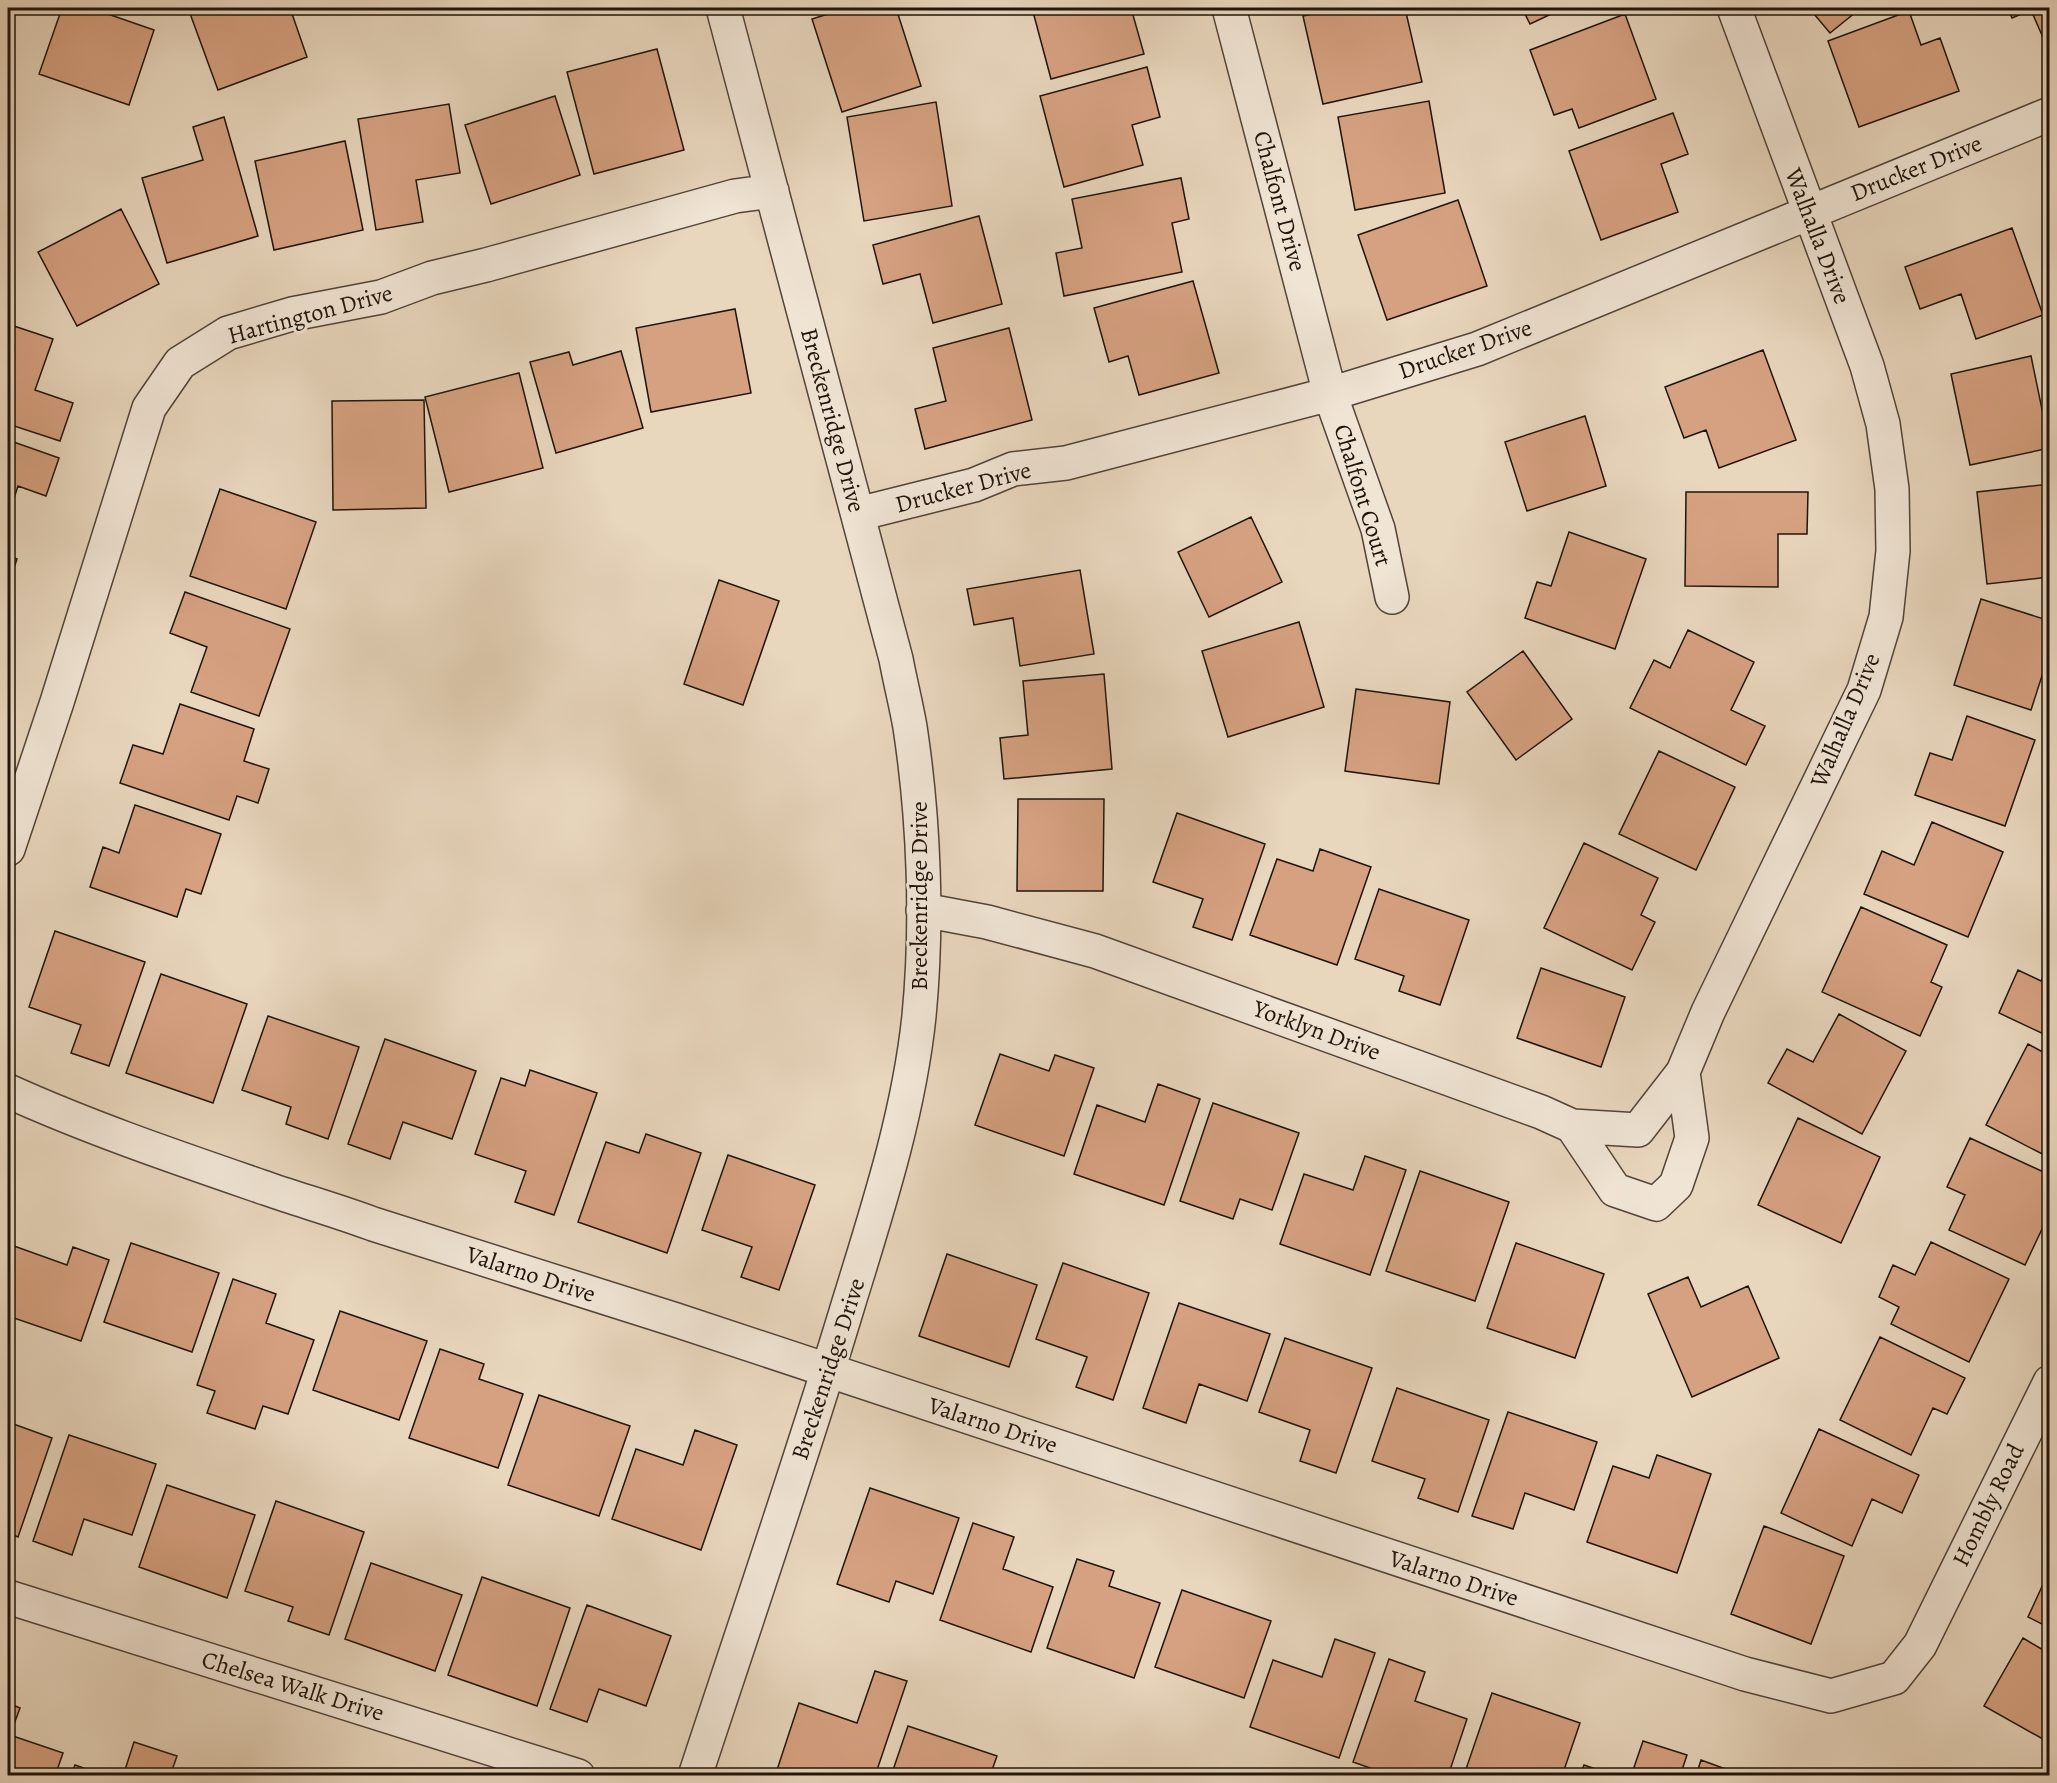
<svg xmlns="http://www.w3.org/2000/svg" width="2057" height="1783" font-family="Alegreya,serif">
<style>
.building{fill:#d6a181;stroke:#1f140b;stroke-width:1.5}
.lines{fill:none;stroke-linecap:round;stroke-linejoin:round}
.street-casing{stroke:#514438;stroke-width:36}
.street{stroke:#f0e4d4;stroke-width:33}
.labels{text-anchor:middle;stroke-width:6;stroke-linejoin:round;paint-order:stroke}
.street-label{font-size:24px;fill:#1f140b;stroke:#f0e4d4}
</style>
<rect width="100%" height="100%" fill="#e8d6bd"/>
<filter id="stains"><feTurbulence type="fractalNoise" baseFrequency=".00333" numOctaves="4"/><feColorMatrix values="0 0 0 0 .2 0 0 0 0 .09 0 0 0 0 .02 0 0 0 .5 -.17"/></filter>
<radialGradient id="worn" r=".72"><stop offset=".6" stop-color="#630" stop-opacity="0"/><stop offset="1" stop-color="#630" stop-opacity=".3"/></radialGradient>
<path class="building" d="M 62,8 L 107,8 L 105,13 L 154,30 L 129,105 L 39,74 Z
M 188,8 L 290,8 L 307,57 L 218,90 Z
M 847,8 L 896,8 L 921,86 L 842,112 L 812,19 Z
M 1032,8 L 1131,8 L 1144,54 L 1051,79 Z
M 1340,8 L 1405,8 L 1422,82 L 1323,104 L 1303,16 Z
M 1522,8 L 1564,8 L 1530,24 Z
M 1809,8 L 1861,8 L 1830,33 Z
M 2008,8 L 2050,8 L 2050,48 L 2048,49 L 2031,10 L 2012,18 Z
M 1909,11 L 1921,45 L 1940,38 L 1959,91 L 1859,127 L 1828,41 Z
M 1625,14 L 1656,99 L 1579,128 L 1572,109 L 1554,115 L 1530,50 Z
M 657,49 L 684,150 L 594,174 L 567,72 Z
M 1147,67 L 1160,117 L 1132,125 L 1143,165 L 1064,187 L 1040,96 Z
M 555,96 L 580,175 L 491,204 L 465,125 Z
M 1429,101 L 1445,193 L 1355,210 L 1338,117 Z
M 936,102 L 952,206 L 864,221 L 847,117 Z
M 449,104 L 460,173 L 416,180 L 423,222 L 376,230 L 358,119 Z
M 1673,113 L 1688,154 L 1661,164 L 1678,212 L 1601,240 L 1569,151 Z
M 224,117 L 258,236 L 167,263 L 142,178 L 203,160 L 193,127 Z
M 345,141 L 363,230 L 274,250 L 255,161 Z
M 1181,178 L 1189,219 L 1172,223 L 1182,272 L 1064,296 L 1056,253 L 1082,248 L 1072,199 Z
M 1458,200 L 1487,286 L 1387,320 L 1358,235 Z
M 121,209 L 159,284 L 77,326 L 38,252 Z
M 979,216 L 1002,304 L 933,323 L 920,274 L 883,284 L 873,245 Z
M 2012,228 L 2043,315 L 1976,339 L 1961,294 L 1920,309 L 1905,267 Z
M 1193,281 L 1219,373 L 1139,395 L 1128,356 L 1109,362 L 1094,308 Z
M 735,309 L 751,393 L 651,412 L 636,328 Z
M 8,324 L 53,339 L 35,390 L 73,403 L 60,441 L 8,424 Z
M 1009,328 L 1032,420 L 925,449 L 915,409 L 946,401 L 933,348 Z
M 1763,350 L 1796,440 L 1719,468 L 1706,430 L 1684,438 L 1665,387 Z
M 621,351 L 643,428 L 556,453 L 530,362 L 569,352 L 573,365 Z
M 2031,356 L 2050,448 L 1970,465 L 1951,374 Z
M 519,373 L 543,468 L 449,492 L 425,397 Z
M 424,400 L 426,508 L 333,510 L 332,401 Z
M 1585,416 L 1606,486 L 1527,511 L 1505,442 Z
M 8,440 L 59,458 L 46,496 L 18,486 L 8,517 Z
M 2050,484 L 2050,577 L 1987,584 L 1977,492 Z
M 220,489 L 316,522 L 286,609 L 190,576 Z
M 1686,492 L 1808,492 L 1807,534 L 1778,534 L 1778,587 L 1685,586 Z
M 1251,517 L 1282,582 L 1209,617 L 1178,552 Z
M 1569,532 L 1646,559 L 1615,649 L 1525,618 L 1537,582 L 1551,586 Z
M 8,556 L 17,559 L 8,586 Z
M 1080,570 L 1094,654 L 1020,666 L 1013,618 L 974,625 L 967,589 Z
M 719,580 L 779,601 L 743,705 L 684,684 Z
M 185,592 L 290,629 L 259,716 L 191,692 L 207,647 L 170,633 Z
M 1981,599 L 2050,621 L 2050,651 L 2031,710 L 1954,685 Z
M 1299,622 L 1324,707 L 1228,737 L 1202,651 Z
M 1688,630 L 1754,662 L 1731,710 L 1765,726 L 1746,765 L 1630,708 L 1654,660 L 1670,668 Z
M 1523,651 L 1572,719 L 1516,760 L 1467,692 Z
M 1104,674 L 1112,769 L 1004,779 L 1000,738 L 1028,735 L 1023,681 Z
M 1356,689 L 1450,702 L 1439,784 L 1345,771 Z
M 180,704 L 254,729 L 244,761 L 269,769 L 258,803 L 237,796 L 229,820 L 120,783 L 133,745 L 163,754 Z
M 1967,716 L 2035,740 L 2005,826 L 1915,795 L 1930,753 L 1952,760 Z
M 1659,751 L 1735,787 L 1696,870 L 1619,834 Z
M 1018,799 L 1104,799 L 1103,891 L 1017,891 Z
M 135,805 L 221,834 L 201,894 L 186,889 L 177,917 L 90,887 L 103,847 L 119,853 Z
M 1177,813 L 1265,844 L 1232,940 L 1193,927 L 1203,899 L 1153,882 Z
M 1932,822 L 2003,852 L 1968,937 L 1864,894 L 1882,851 L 1914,865 Z
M 1584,843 L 1658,878 L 1641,915 L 1655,922 L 1632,970 L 1544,928 Z
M 1320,849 L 1371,867 L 1337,965 L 1250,935 L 1277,859 L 1313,871 Z
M 1379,889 L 1469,920 L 1440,1005 L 1399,991 L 1404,976 L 1355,959 Z
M 1861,907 L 1947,945 L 1931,982 L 1942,987 L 1920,1036 L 1822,992 Z
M 55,931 L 145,962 L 109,1066 L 71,1053 L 81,1025 L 29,1007 Z
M 2050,964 L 2050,1037 L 1999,1013 L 2018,970 L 2041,981 Z
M 1541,968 L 1625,997 L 1601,1067 L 1517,1038 Z
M 161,974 L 247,1004 L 213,1103 L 126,1073 Z
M 1839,1014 L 1906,1051 L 1862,1134 L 1768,1083 L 1787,1049 L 1813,1062 Z
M 268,1016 L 359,1047 L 328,1139 L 286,1124 L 291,1107 L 242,1090 Z
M 385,1039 L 476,1071 L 452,1139 L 403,1122 L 390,1159 L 348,1144 Z
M 2028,1044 L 2050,1056 L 2050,1158 L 1986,1125 Z
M 1000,1054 L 1049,1071 L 1055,1055 L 1094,1068 L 1064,1156 L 975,1125 Z
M 530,1070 L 597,1093 L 554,1215 L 515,1202 L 526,1171 L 475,1154 L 501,1078 L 525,1086 Z
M 1158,1084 L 1200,1099 L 1164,1205 L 1074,1174 L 1097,1105 L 1145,1122 Z
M 1213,1103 L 1299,1133 L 1272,1210 L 1240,1199 L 1233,1219 L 1180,1201 Z
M 1798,1118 L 1880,1157 L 1841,1243 L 1758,1205 Z
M 646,1134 L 701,1153 L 667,1253 L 578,1222 L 606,1142 L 639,1153 Z
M 1970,1138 L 2050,1175 L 2050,1212 L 2025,1265 L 1949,1230 L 1965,1195 L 1947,1187 Z
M 728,1155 L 815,1185 L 779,1290 L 741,1277 L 752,1247 L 702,1230 Z
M 1365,1156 L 1406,1170 L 1370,1275 L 1280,1244 L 1304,1174 L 1353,1190 Z
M 1420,1171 L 1509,1202 L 1475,1301 L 1386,1271 Z
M 1931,1242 L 2009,1279 L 1969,1362 L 1891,1324 L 1899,1307 L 1879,1297 L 1893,1265 L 1915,1275 Z
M 131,1243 L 219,1273 L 192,1352 L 104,1322 Z
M 1516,1243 L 1604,1274 L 1575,1358 L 1487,1328 Z
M 14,1246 L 67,1265 L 73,1247 L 109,1260 L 81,1341 L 8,1316 L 8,1266 Z
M 947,1254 L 1037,1285 L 1009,1367 L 919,1336 Z
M 1063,1263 L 1149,1293 L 1113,1400 L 1076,1387 L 1087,1357 L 1036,1339 Z
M 1688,1277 L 1701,1307 L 1748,1286 L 1779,1358 L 1692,1397 L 1648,1294 Z
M 233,1279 L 276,1294 L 266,1323 L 314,1340 L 288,1414 L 263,1406 L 255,1429 L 207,1413 L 215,1391 L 197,1385 Z
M 1179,1303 L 1270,1334 L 1247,1401 L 1199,1384 L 1186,1423 L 1143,1408 Z
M 340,1311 L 427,1341 L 399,1420 L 313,1390 Z
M 1880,1337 L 1965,1378 L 1947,1414 L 1933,1408 L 1911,1455 L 1840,1420 Z
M 1285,1338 L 1372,1368 L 1336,1473 L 1300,1461 L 1310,1430 L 1259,1412 Z
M 440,1349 L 484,1364 L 479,1379 L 523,1394 L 498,1468 L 409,1438 Z
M 1397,1388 L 1489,1420 L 1458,1512 L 1418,1498 L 1425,1479 L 1372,1461 Z
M 539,1395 L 630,1426 L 599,1516 L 508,1485 Z
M 1508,1412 L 1597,1442 L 1574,1510 L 1525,1493 L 1513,1529 L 1472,1516 Z
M 8,1422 L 52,1438 L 18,1537 L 8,1533 Z
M 1819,1429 L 1919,1475 L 1902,1513 L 1872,1499 L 1852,1546 L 1781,1513 Z
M 695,1430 L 737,1445 L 701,1550 L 612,1519 L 636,1449 L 683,1465 Z
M 69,1435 L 156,1464 L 132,1535 L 84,1519 L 72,1555 L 33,1541 Z
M 1657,1455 L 1711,1474 L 1677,1573 L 1587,1542 L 1613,1466 L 1649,1478 Z
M 167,1485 L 255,1515 L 227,1598 L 139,1567 Z
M 870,1488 L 959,1518 L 933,1594 L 896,1581 L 889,1602 L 837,1584 Z
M 276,1501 L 364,1532 L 329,1635 L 288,1621 L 293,1607 L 245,1591 Z
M 973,1523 L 1014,1537 L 1003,1569 L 1053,1587 L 1031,1652 L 940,1620 Z
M 1764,1526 L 1844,1556 L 1811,1644 L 1731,1614 Z
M 1077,1559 L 1114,1571 L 1109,1586 L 1160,1603 L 1134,1678 L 1047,1648 Z
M 371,1563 L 462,1595 L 435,1671 L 345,1639 Z
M 482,1577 L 570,1608 L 537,1706 L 448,1675 Z
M 2045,1580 L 2050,1582 L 2050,1628 L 2028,1617 Z
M 1182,1590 L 1271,1621 L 1244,1698 L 1155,1667 Z
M 587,1605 L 671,1636 L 646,1706 L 599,1689 L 587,1722 L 550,1709 Z
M 2023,1638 L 2050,1654 L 2050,1743 L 1984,1706 Z
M 1335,1639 L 1375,1653 L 1339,1758 L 1250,1727 L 1273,1660 L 1322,1677 Z
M 1389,1659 L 1425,1672 L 1415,1701 L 1467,1719 L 1448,1776 L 1393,1776 L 1353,1762 Z
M 875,1671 L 907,1681 L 875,1776 L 775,1776 L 799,1703 L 857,1723 Z
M 1492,1693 L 1580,1723 L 1562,1776 L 1475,1776 L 1465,1772 Z
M 8,1703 L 20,1708 L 10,1735 L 63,1753 L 55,1776 L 8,1776 Z
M 908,1726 L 997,1756 L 990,1776 L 891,1776 Z
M 1643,1741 L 1687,1755 L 1680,1776 L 1631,1776 Z
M 134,1742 L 177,1756 L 170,1776 L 123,1776 Z
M 1701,1760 L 1742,1775 L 1742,1776 L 1696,1776 Z
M 75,1765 L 106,1776 L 71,1776 Z
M 1584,1765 L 1616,1776 L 1580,1776 Z"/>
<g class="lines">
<g class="street-casing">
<path id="street" d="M 1229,8 L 1330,394 L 1378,529 L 1392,597
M 858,514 L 974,485 L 1013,469 L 1066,463 L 1330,394 L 1477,349 L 2050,114
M 8,849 L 57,702 L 149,408 L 180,363 L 228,333 L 292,314 L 381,297 L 432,278 L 486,265 L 735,196 L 772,191
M 923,910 L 987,922 L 1095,951 L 1541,1112 L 1572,1126 L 1638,1130 L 1683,1072 L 1708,1012 L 1864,690 L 1886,617 L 1893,551 L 1892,489 L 1883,424 L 1867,366 L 1734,8
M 8,1091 C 92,1129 181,1159 268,1189 C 303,1201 338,1211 373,1224 L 676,1320 L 1745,1674 L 1831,1696 L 1894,1678 L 1920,1645 L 2050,1382
M 1572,1126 L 1615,1190 L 1656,1204 L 1676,1185 L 1692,1138 L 1683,1072
M 8,1597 L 578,1776
M 695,1776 C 747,1618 801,1461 849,1302 C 878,1208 909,1113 919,1016 C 928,923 924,819 910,727 C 906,704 900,681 896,659 L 723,8"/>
</g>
<use href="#street" class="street"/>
</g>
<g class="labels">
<g class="street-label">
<text transform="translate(1916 168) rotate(-22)" y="8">Drucker Drive</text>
<text transform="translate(1280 201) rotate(75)" y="8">Chalfont Drive</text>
<text transform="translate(1818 236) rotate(69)" y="8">Walhalla Drive</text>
<text transform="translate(310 314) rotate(-15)" y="8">Hartington Drive</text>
<text transform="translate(1465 349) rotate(-19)" y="8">Drucker Drive</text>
<text transform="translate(833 420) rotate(75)" y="8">Breckenridge Drive</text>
<text transform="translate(963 487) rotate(-15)" y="8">Drucker Drive</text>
<text transform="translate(1363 495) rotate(73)" y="8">Chalfont Court</text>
<text transform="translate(1845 720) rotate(-67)" y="8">Walhalla Drive</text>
<text transform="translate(919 896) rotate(-90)" y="8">Breckenridge Drive</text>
<text transform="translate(1317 1030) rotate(20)" y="8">Yorklyn Drive</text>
<text transform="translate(531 1274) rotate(18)" y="8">Valarno Drive</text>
<text transform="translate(828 1369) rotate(-72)" y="8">Breckenridge Drive</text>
<text transform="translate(993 1425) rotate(18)" y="8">Valarno Drive</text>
<text transform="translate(1988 1505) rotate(-64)" y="8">Hombly Road</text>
<text transform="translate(1454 1578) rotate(18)" y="8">Valarno Drive</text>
<text transform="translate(293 1686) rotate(17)" y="8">Chelsea Walk Drive</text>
</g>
</g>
<rect width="2057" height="1783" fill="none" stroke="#e8d6bd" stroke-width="30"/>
<rect x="9" y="9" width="2039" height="1765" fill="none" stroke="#1f140b" stroke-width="3"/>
<rect x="15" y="15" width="2027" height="1753" fill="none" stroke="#1f140b" stroke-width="1.5"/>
<rect width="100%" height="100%" filter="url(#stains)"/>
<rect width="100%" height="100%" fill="url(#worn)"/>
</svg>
